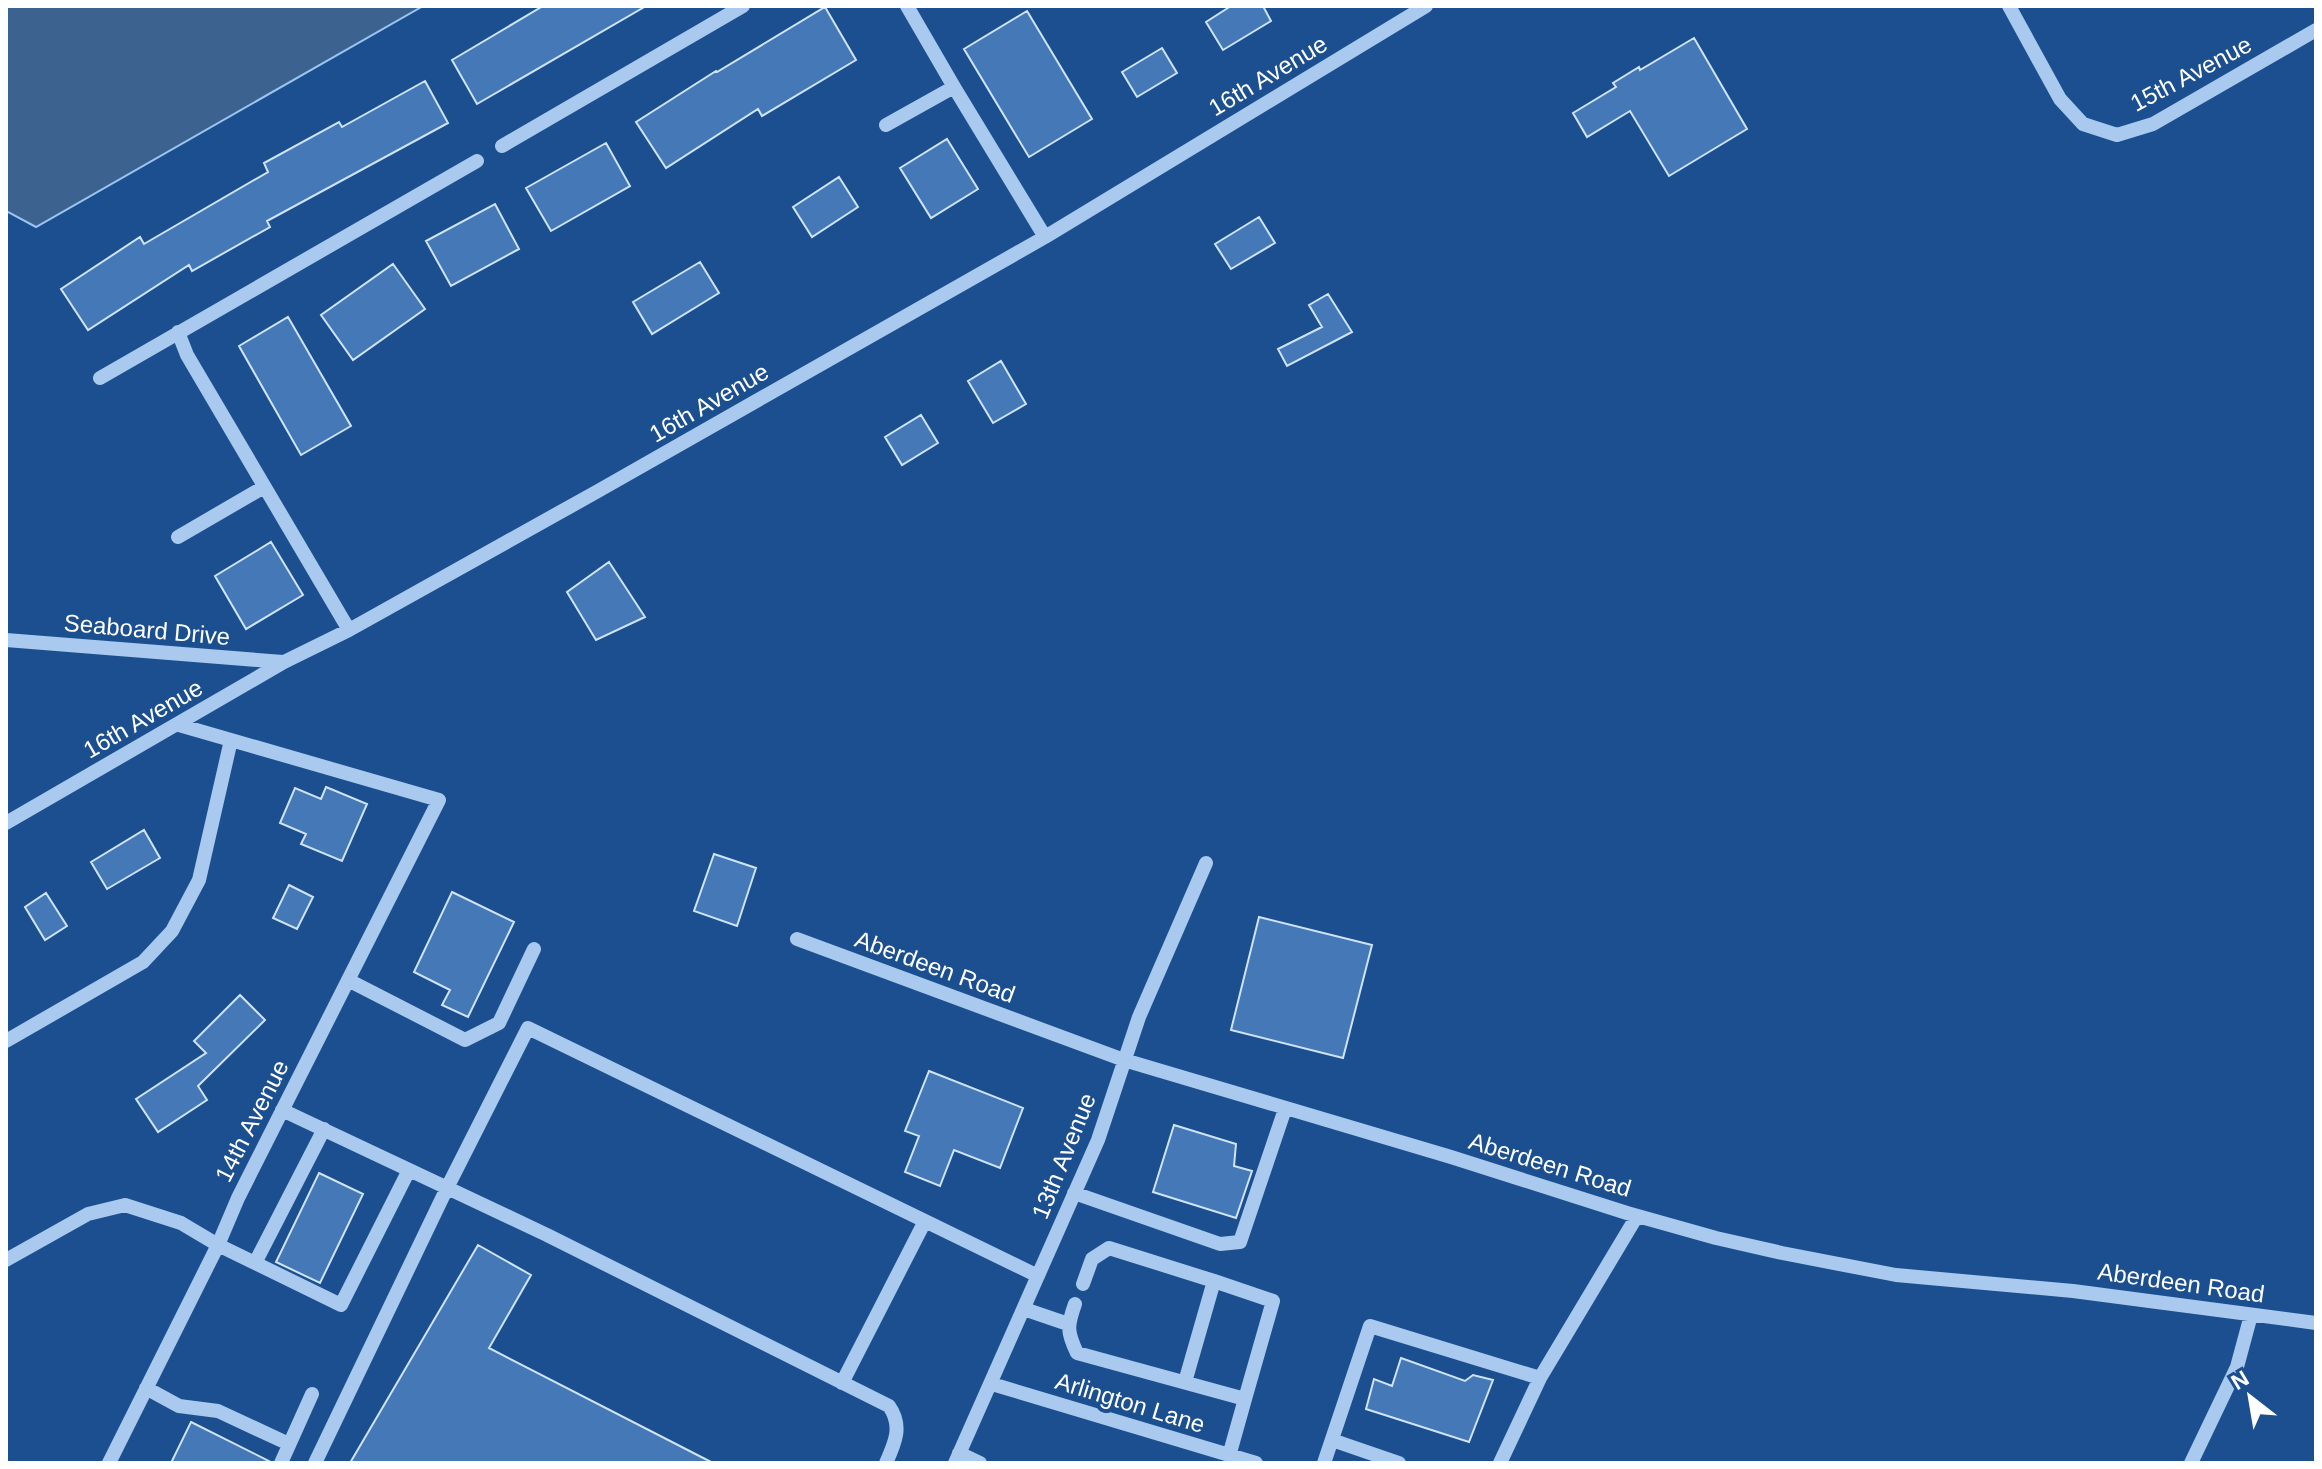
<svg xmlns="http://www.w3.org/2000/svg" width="2322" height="1469" font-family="Helvetica,sans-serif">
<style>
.water{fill:#3c6290;stroke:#9cc4f0;stroke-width:2}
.building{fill:#4478b7;stroke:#cfe3fa;stroke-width:2}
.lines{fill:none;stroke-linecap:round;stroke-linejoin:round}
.minor{stroke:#a9c9ee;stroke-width:14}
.labels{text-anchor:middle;stroke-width:8;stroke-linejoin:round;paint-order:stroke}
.street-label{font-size:24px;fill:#fff;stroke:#1b4f8f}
</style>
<rect width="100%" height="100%" fill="#1b4f8f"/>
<path class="water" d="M 6,6 L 423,6 L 36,227 L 6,211 Z"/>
<path class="building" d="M 543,6 L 646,6 L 477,104 L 452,60 Z
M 1231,6 L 1263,6 L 1271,21 L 1223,50 L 1206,22 Z
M 825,7 L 856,60 L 762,116 L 758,109 L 666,168 L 636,122 L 716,71 L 717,72 Z
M 1027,11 L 1092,119 L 1029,157 L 964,49 Z
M 1694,38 L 1747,129 L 1669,176 L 1630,111 L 1587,137 L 1573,113 L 1616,87 L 1613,83 L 1639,67 L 1640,70 Z
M 1162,48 L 1177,73 L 1137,97 L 1122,72 Z
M 425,81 L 448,123 L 267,221 L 270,227 L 192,271 L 189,265 L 88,330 L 61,289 L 140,237 L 144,244 L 268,172 L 264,163 L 339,122 L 342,127 Z
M 947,139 L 978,189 L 931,218 L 900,168 Z
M 606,143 L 630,186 L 551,231 L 526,188 Z
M 839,177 L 858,207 L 812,237 L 793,207 Z
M 495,204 L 519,249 L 451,286 L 426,241 Z
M 1259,217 L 1275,243 L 1231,269 L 1215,244 Z
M 700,262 L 719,293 L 652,334 L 633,302 Z
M 393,264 L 425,309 L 353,360 L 321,315 Z
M 1328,294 L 1352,332 L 1287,366 L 1278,349 L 1322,327 L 1309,305 Z
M 288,317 L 351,426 L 301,455 L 239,346 Z
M 1001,361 L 1026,404 L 993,423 L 968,381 Z
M 921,415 L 938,443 L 902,465 L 885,437 Z
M 271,542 L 303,595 L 246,629 L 215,576 Z
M 609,562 L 645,617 L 596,640 L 567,592 Z
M 326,787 L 367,804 L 342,861 L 301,844 L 306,834 L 280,823 L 295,788 L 321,799 Z
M 144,830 L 160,858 L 107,889 L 91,862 Z
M 714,854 L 756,868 L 737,926 L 694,911 Z
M 289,885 L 313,897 L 297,929 L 273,918 Z
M 452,892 L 514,922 L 468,1017 L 442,1005 L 450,990 L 414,972 Z
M 46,893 L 67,926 L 45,940 L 25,907 Z
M 1259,917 L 1372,945 L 1343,1058 L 1231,1030 Z
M 240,995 L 265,1020 L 198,1086 L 207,1100 L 158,1132 L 136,1099 L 206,1053 L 194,1041 Z
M 929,1071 L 1023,1108 L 1000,1168 L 954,1150 L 940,1186 L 905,1172 L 919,1136 L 905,1131 Z
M 1174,1125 L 1236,1144 L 1234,1166 L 1252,1171 L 1236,1218 L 1153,1192 Z
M 319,1173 L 363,1194 L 320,1283 L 276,1262 Z
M 478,1245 L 531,1275 L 489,1348 L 713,1463 L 350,1463 Z
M 1401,1358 L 1465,1381 L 1473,1375 L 1493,1380 L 1469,1442 L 1366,1409 L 1374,1379 L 1392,1386 Z
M 191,1422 L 271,1462 L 271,1463 L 171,1463 Z"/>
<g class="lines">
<path class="minor" d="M 907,6 L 954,87 L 1045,237
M 2009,6 L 2060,99 L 2083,124 L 2117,135 L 2153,124 L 2316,30
M 886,125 L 954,87
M 502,146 L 743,6
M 178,332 L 187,355 L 349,630
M 100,378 L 477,161
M 178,537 L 264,487
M 6,640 L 283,662
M 6,823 L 284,662 L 349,630 L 598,491 L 1045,237 L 1426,6
M 797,939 L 1124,1060 L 1451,1157 L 1627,1213 L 1716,1238 L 1782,1253 L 1896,1275 L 2073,1291 L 2316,1323
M 348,980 L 465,1040 L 499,1023 L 534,949
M 6,1041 L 143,962 L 172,931 L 199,880 L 231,740
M 282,1110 L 547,1235 L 889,1406 C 903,1426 895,1443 886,1463
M 1074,1193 L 1220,1244 L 1240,1242 L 1285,1109
M 6,1260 L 88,1214 L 125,1205 L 181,1223 L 218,1245 L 341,1305 L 409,1170
M 255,1263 L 324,1129
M 1083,1284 L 1092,1259 L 1109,1248 L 1214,1281 L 1185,1382
M 1075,1304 C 1067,1326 1067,1332 1077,1353 L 1245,1399 L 1273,1301 L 1214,1281
M 1024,1309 L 1068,1324
M 1540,1378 L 1637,1216
M 842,1383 L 925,1221
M 992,1384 L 1256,1463
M 146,1388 L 179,1406 L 218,1411 L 289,1444
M 1332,1440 L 1399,1463
M 959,1453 L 980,1463
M 1229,1456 L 1245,1399
M 109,1463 L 218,1245 L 238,1198 L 439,800 L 179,725
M 281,1463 L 312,1394
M 315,1463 L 447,1188 L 528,1028 L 1038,1276
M 955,1463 L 1098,1140 L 1139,1017 L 1206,863
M 1324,1463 L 1370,1326 L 1540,1378 L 1500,1463
M 2191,1463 L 2237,1367 L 2251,1315"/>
</g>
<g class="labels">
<g class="street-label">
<text transform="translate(2191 74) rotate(-28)" y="8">15th Avenue</text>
<text transform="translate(1268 76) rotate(-31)" y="8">16th Avenue</text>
<text transform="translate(709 403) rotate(-30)" y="8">16th Avenue</text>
<text transform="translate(147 630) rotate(5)" y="8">Seaboard Drive</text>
<text transform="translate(143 719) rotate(-30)" y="8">16th Avenue</text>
<text transform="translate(935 967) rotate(20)" y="8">Aberdeen Road</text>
<text transform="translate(252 1121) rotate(-63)" y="8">14th Avenue</text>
<text transform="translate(1064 1156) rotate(-68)" y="8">13th Avenue</text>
<text transform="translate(1550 1165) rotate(17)" y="8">Aberdeen Road</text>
<text transform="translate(2181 1283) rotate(8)" y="8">Aberdeen Road</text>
<text transform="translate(1130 1403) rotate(17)" y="8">Arlington Lane</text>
</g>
</g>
<rect width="2322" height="1469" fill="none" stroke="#ffffff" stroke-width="16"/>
<g transform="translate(2250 1397) rotate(329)" stroke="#1b4f8f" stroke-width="6" paint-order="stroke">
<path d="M0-6L14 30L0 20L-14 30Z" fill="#ffffff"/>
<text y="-12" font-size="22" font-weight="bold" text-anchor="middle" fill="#ffffff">N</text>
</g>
</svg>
